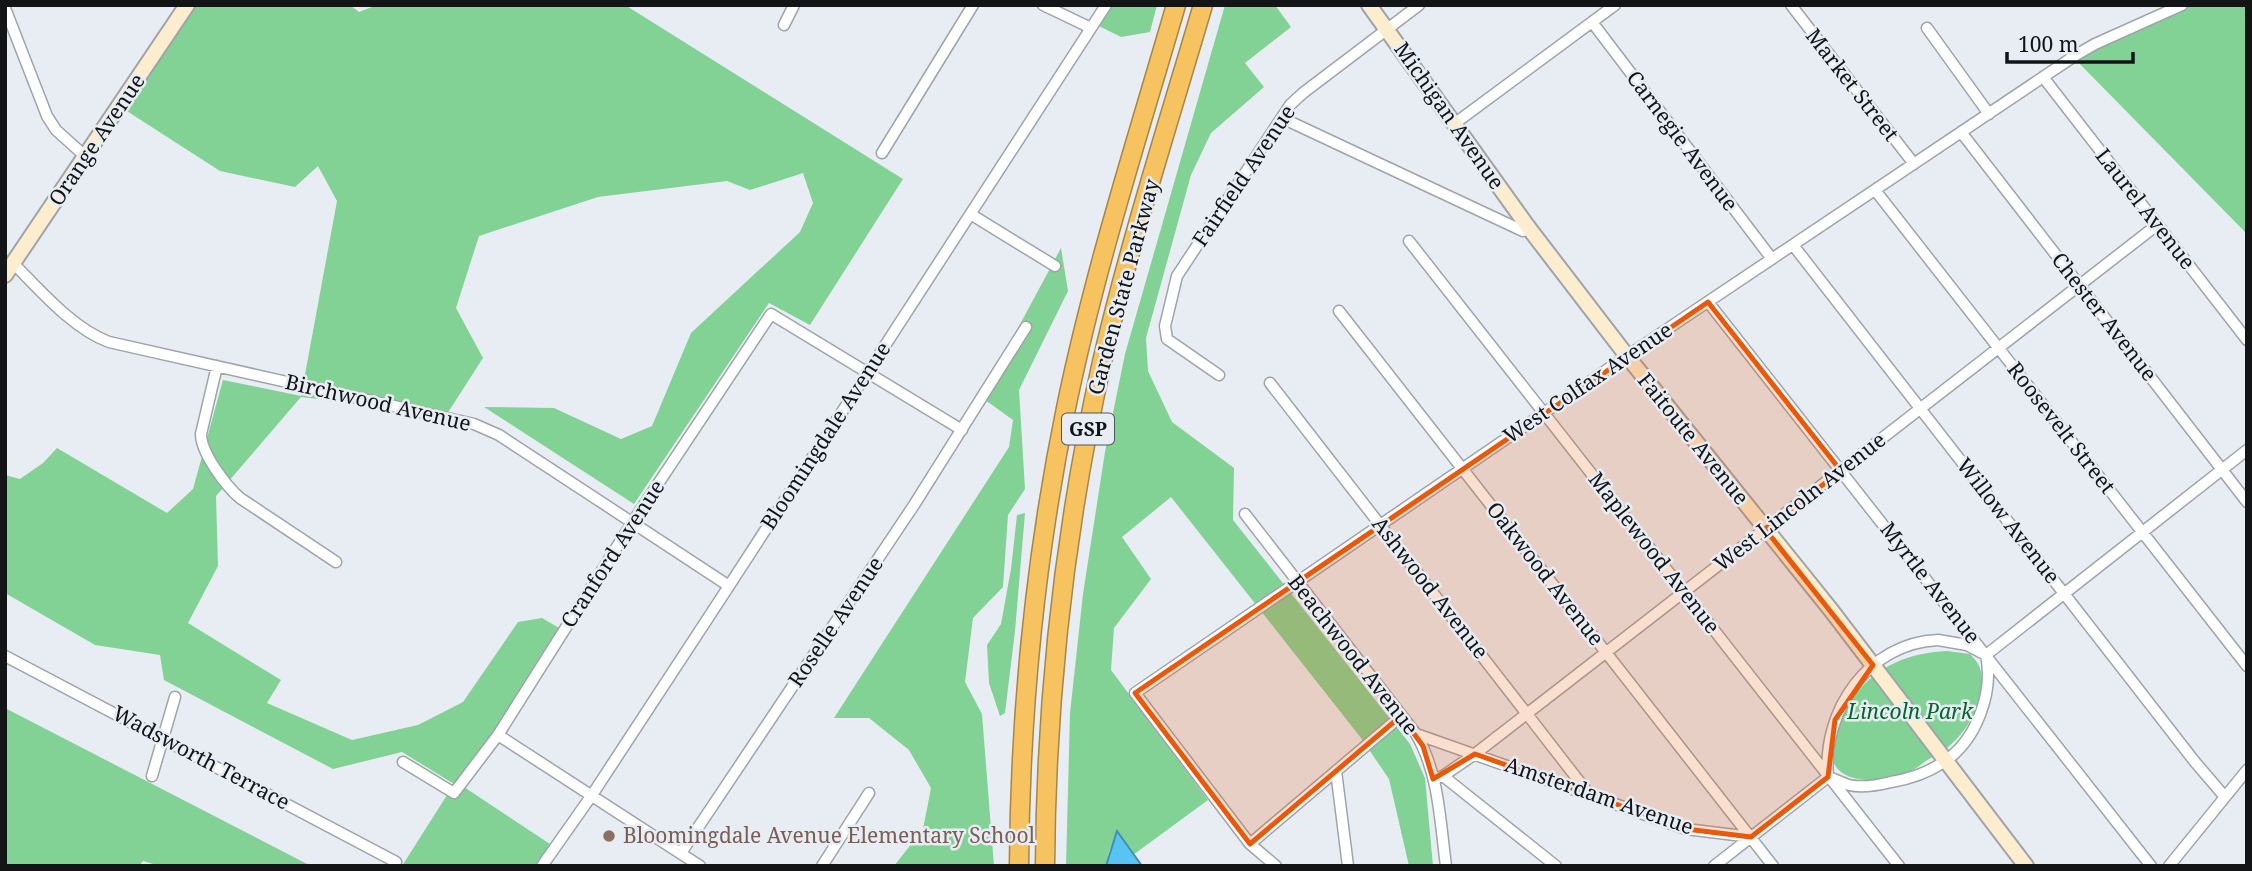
<svg xmlns="http://www.w3.org/2000/svg" width="2252" height="871" font-family="'Noto Serif',serif">
<style>
.green{fill:#82d296}
.water{fill:#57c4f3;stroke:#428fb1;stroke-width:2}
.lines{fill:none;stroke-linecap:round;stroke-linejoin:round}
.street-casing{stroke:#9fa3aa;stroke-width:13}
.secondary-casing{stroke:#9fa3aa;stroke-width:18}
.highway-casing{stroke:#a68646;stroke-width:21}
.street{stroke:#fff;stroke-width:10}
.secondary{stroke:#fcedcf;stroke-width:14}
.highway{stroke:#f6c360;stroke-width:18}
.marked{fill:#e8590c;fill-opacity:0.2;stroke:#e8590c;stroke-width:5;stroke-linejoin:round}
.education-dot{fill:#8d6e63;stroke:#e8edf4;stroke-width:2.5}
.labels{text-anchor:middle;stroke-width:5;stroke-linejoin:round;paint-order:stroke}
.shield{fill:#e8edf4;stroke:#525559;stroke-width:2}
.shield-label{font-size:19px;font-weight:bold;fill:#121416}
.street-label{font-size:21px;fill:#121416;stroke:#e8edf4}
.park-label{font-size:21px;font-style:italic;fill:#04662f;stroke:#e8edf4}
.education-label{font-size:21px;fill:#785e54;stroke:#e8edf4;text-anchor:start}
</style>
<rect width="100%" height="100%" fill="#e8edf4"/>
<path class="green" d="M 179,5 L 350,5 L 359,12 L 377,5 L 625,5 L 903,179 L 810,325 L 769,303 L 634,504 L 484,407 L 554,408 L 621,439 L 652,426 L 691,333 L 800,232 L 813,203 L 803,173 L 750,190 L 727,181 L 598,197 L 479,236 L 456,308 L 483,358 L 447,414 L 301,397 L 216,496 L 218,566 L 188,623 L 281,680 L 267,703 L 352,740 L 418,725 L 463,702 L 518,622 L 542,618 L 561,629 L 461,785 L 553,846 L 539,866 L 402,866 L 454,784 L 402,752 L 333,769 L 164,680 L 160,655 L 95,645 L 5,593 L 5,475 L 20,479 L 43,463 L 57,448 L 167,513 L 193,489 L 223,380 L 301,396 L 337,201 L 318,166 L 295,187 L 220,171 L 119,106 Z
M 1107,5 L 1157,5 L 1150,32 L 1121,37 L 1095,24 Z
M 1225,5 L 1275,5 L 1291,27 L 1245,63 L 1264,87 L 1211,133 L 1191,175 L 1146,338 L 1148,371 L 1172,422 L 1234,468 L 1233,520 L 1410,744 L 1425,778 L 1433,866 L 1409,866 L 1389,779 L 1361,738 L 1171,497 L 1122,537 L 1151,579 L 1114,628 L 1111,670 L 1208,800 L 1133,855 L 1117,832 L 1109,852 L 1106,866 L 1066,866 L 1070,713 L 1083,594 L 1105,452 L 1125,354 Z
M 2183,5 L 2247,5 L 2247,234 L 2072,56 Z
M 1061,248 L 1068,291 L 1019,390 L 1025,489 L 1008,515 L 1003,587 L 973,618 L 965,682 L 982,714 L 994,866 L 894,866 L 923,829 L 931,788 L 909,750 L 869,718 L 834,718 L 1009,447 L 1013,420 L 981,397 Z
M 1025,513 L 1015,631 L 1005,713 L 1000,716 L 989,683 L 987,645 L 1001,624 L 1011,569 L 1017,515 Z
M 1947,651 L 1970,654 C 1975,659 1980,665 1981,672 C 1987,698 1968,731 1948,747 C 1941,752 1933,756 1926,761 C 1919,766 1911,772 1903,775 C 1878,785 1823,784 1833,744 C 1838,726 1842,711 1854,696 C 1878,665 1909,653 1947,651 Z
M 5,708 L 311,866 L 160,866 L 143,861 L 139,866 L 5,866 Z"/>
<path class="water" d="M 1117,831 L 1142,866 L 1106,866 Z"/>
<g class="lines">
<g class="street-casing">
<path id="street" d="M 1043,5 L 1091,28
M 1791,5 L 1914,164
M 5,8 L 47,116 L 56,130 L 86,157
M 1592,22 L 1772,259
M 784,25 L 794,5
M 1927,28 L 1989,114
M 2043,77 L 2247,340
M 1282,118 L 1523,231 L 1528,227
M 1454,124 L 1615,5
M 1961,132 L 2247,502
M 882,153 L 973,5
M 1875,190 L 2247,666
M 972,215 L 1055,266
M 1409,241 L 1899,866
M 1793,245 L 2195,762 L 2225,797
M 13,263 C 40,290 73,329 109,342 L 474,424 L 499,435 L 729,586
M 1708,302 L 2151,866
M 1339,311 L 1773,866
M 217,366 L 201,434 C 201,453 226,486 240,498 L 336,562
M 1219,375 L 1167,339 L 1165,326 L 1177,276 L 1290,105 L 1303,93 L 1419,5
M 1270,383 L 1589,794
M 1245,514 L 1416,734 C 1439,773 1440,821 1446,866
M 1938,640 L 1967,645 L 1986,655 C 1994,693 1976,742 1942,763 C 1927,773 1909,779 1891,782 C 1879,785 1861,788 1849,785 C 1842,783 1835,779 1828,777 C 1822,711 1868,643 1938,640 Z
M 1986,655 L 2247,450
M 5,656 L 396,862
M 1416,734 L 1686,829 L 1751,837
M 498,735 L 700,866
M 403,762 L 454,793 L 498,735 L 632,523 L 771,314 L 962,430
M 1336,771 L 1348,866
M 152,776 L 175,697
M 1443,776 L 1475,754 L 2157,225
M 1437,778 L 1443,776 L 1556,866
M 1250,844 L 1401,716
M 681,853 L 914,505 L 1026,327
M 542,866 L 592,795 L 729,586 L 1106,5
M 822,866 L 869,793
M 1276,866 L 1250,844 L 1135,693 L 1627,356 L 2076,55 L 2095,44 L 2182,5
M 1714,866 L 1828,777
M 2169,866 L 2247,770"/>
</g>
<g class="secondary-casing">
<path id="secondary" d="M 1369,5 L 1528,227 L 1627,356 L 1831,610 L 2026,866
M 5,275 L 187,5"/>
</g>
<g class="highway-casing">
<path id="highway" d="M 1019,866 C 1020,712 1035,559 1066,408 C 1094,272 1137,139 1176,5
M 1045,866 C 1046,696 1065,527 1102,362 C 1130,242 1168,124 1203,5"/>
</g>
<use href="#street" class="street"/>
<use href="#secondary" class="secondary"/>
<use href="#highway" class="highway"/>
</g>
<path class="marked" d="M 1708,302 L 1841,471 L 1765,529 L 1873,665 L 1835,720 L 1828,777 L 1751,837 L 1686,829 L 1475,754 L 1433,779 L 1423,746 L 1401,716 L 1250,844 L 1135,693 Z"/>
<circle class="education-dot" cx="609" cy="836" r="7"/>
<g class="labels">
<rect class="shield" x="1062" y="413.5" width="52" height="31" rx="5"/>
<g class="shield-label">
<text x="1088" y="436">GSP</text>
</g>
<g class="street-label">
<text transform="translate(1852 85) rotate(52)" y="7">Market Street</text>
<text transform="translate(1449 116) rotate(55)" y="7">Michigan Avenue</text>
<text transform="translate(97 140) rotate(-56)" y="7">Orange Avenue</text>
<text transform="translate(1682 141) rotate(53)" y="7">Carnegie Avenue</text>
<text transform="translate(1244 176) rotate(-56)" y="7">Fairfield Avenue</text>
<text transform="translate(2145 209) rotate(52)" y="7">Laurel Avenue</text>
<text transform="translate(1124 287) rotate(-75)" y="7">Garden State Parkway</text>
<text transform="translate(2104 317) rotate(52)" y="7">Chester Avenue</text>
<text transform="translate(1588 383) rotate(-34)" y="7">West Colfax Avenue</text>
<text transform="translate(378 403) rotate(13)" y="7">Birchwood Avenue</text>
<text transform="translate(2061 428) rotate(52)" y="7">Roosevelt Street</text>
<text transform="translate(826 436) rotate(-57)" y="7">Bloomingdale Avenue</text>
<text transform="translate(1693 439) rotate(51)" y="7">Faitoute Avenue</text>
<text transform="translate(1800 502) rotate(-38)" y="7">West Lincoln Avenue</text>
<text transform="translate(2008 521) rotate(52)" y="7">Willow Avenue</text>
<text transform="translate(1654 553) rotate(52)" y="7">Maplewood Avenue</text>
<text transform="translate(613 554) rotate(-57)" y="7">Cranford Avenue</text>
<text transform="translate(1545 574) rotate(52)" y="7">Oakwood Avenue</text>
<text transform="translate(1930 583) rotate(52)" y="7">Myrtle Avenue</text>
<text transform="translate(1430 588) rotate(52)" y="7">Ashwood Avenue</text>
<text transform="translate(836 622) rotate(-56)" y="7">Roselle Avenue</text>
<text transform="translate(1353 655) rotate(52)" y="7">Beachwood Avenue</text>
<text transform="translate(201 758) rotate(28)" y="7">Wadsworth Terrace</text>
<text transform="translate(1599 796) rotate(19)" y="7">Amsterdam Avenue</text>
</g>
<g class="park-label">
<text x="1910" y="719">Lincoln Park</text>
</g>
<g class="education-label">
<text x="623" y="843">Bloomingdale Avenue Elementary School</text>
</g>
</g>
<rect width="2252" height="871" fill="none" stroke="#121416" stroke-width="14"/>
<path d="M2007 52v10h126v-10" fill="none" stroke="#121416" stroke-width="3.5"/>
<text x="2018" y="52" font-size="21" fill="#121416" stroke="#e8edf4" stroke-width="5" paint-order="stroke">100 m</text>
</svg>
